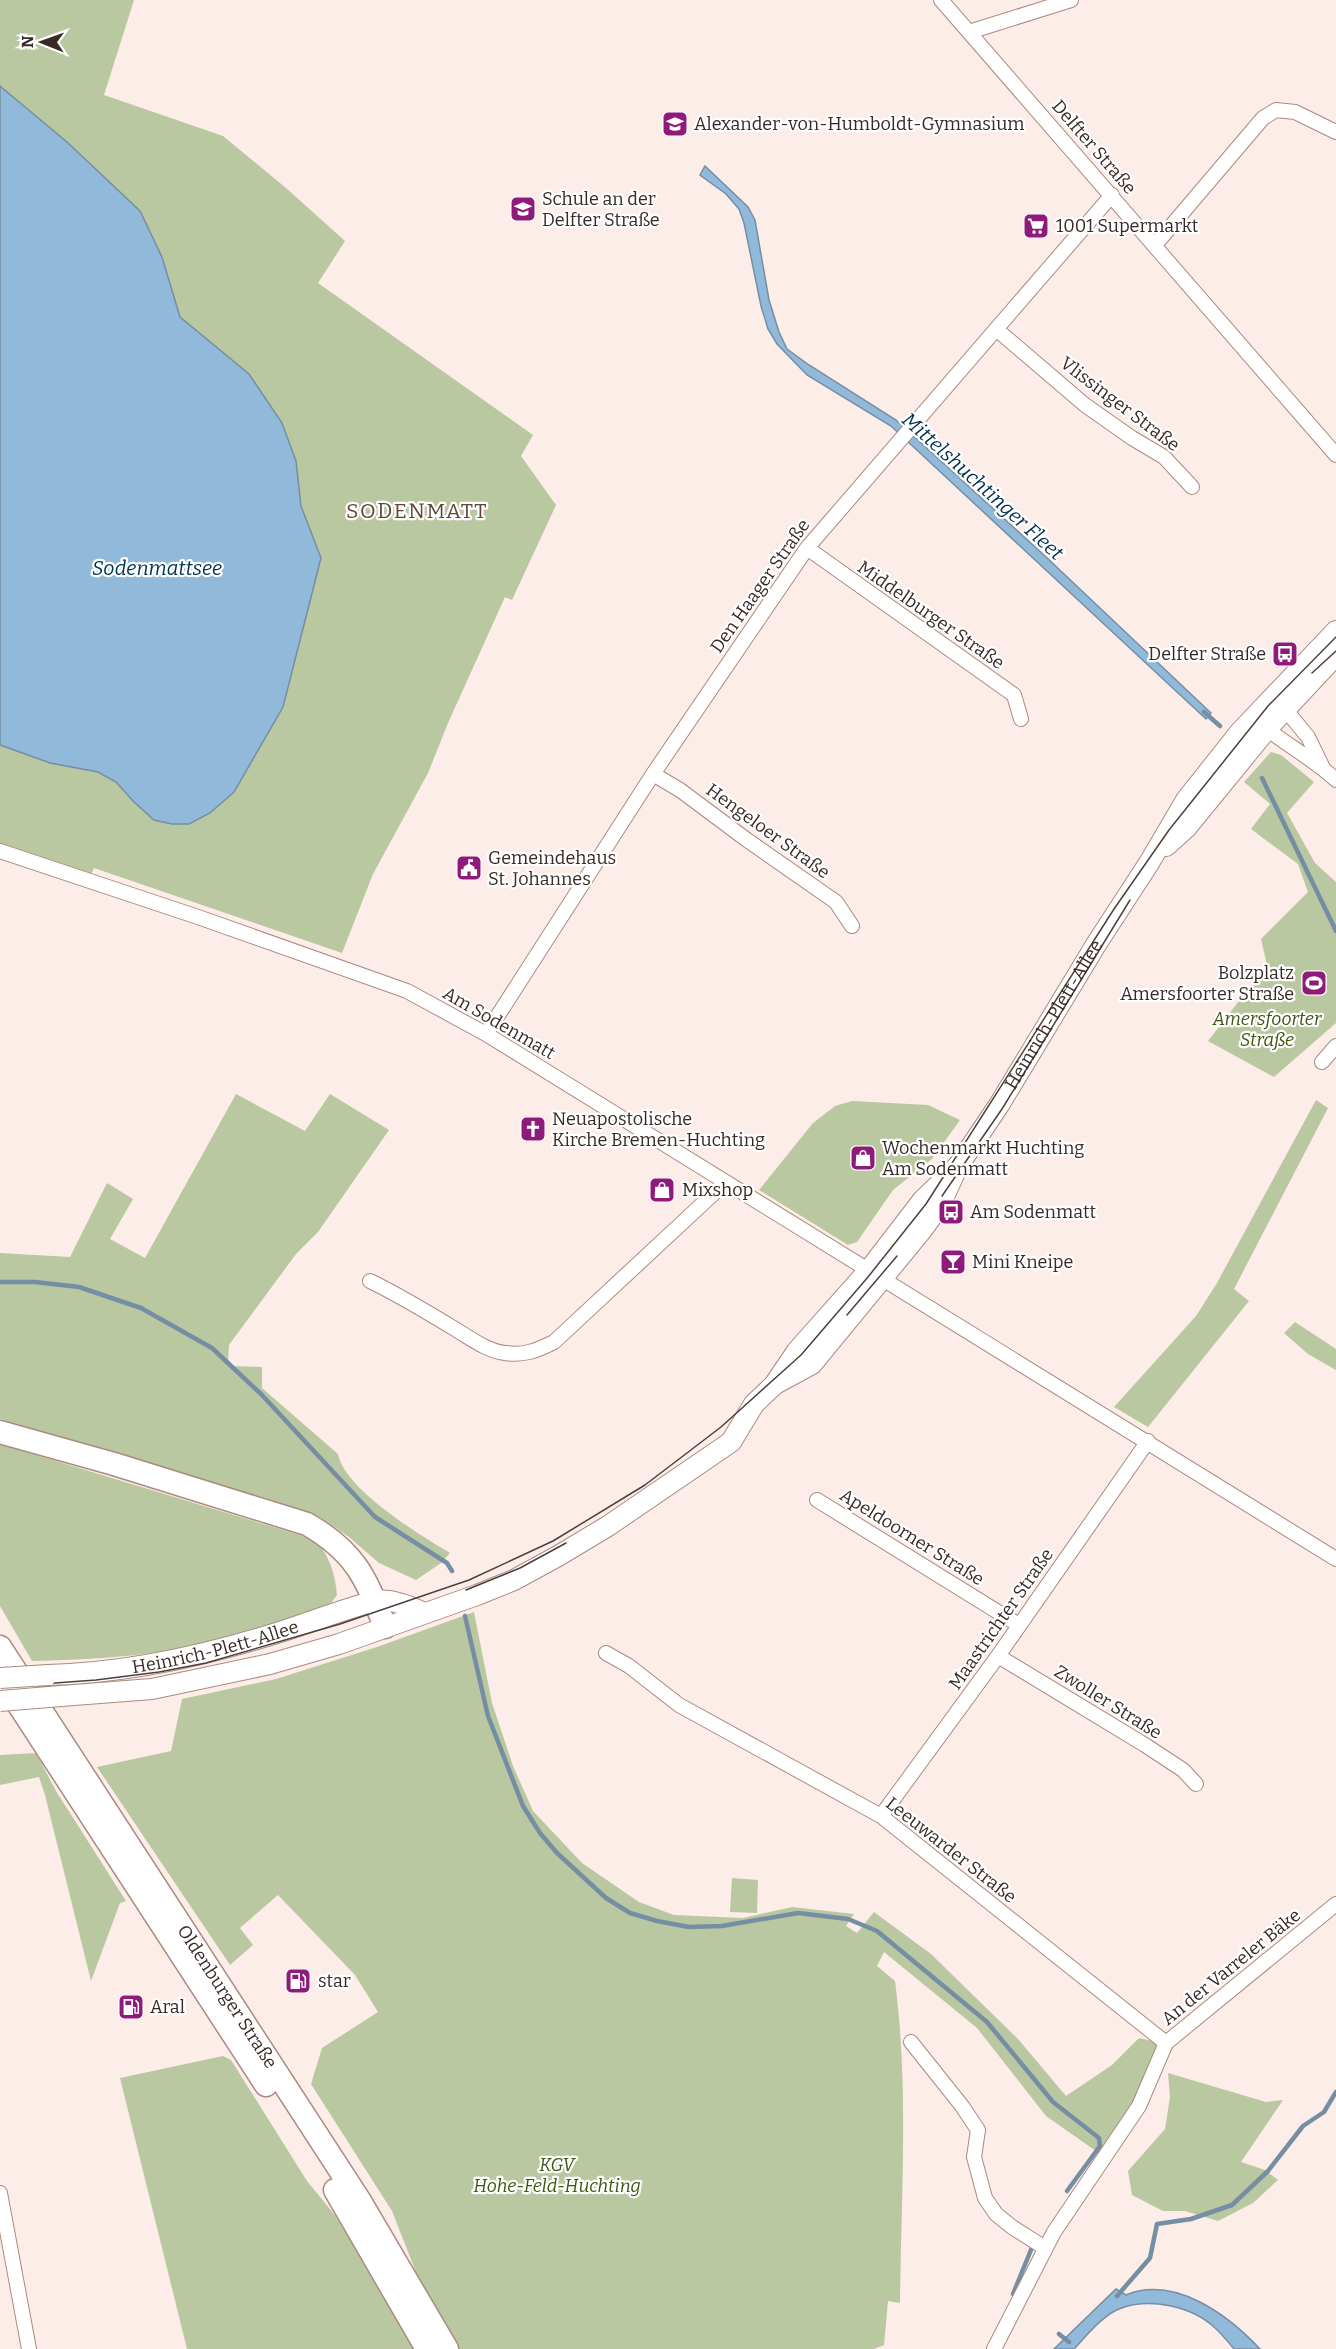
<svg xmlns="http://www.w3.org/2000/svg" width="1336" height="2349" font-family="Bitter,serif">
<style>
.green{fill:#b9c8a0}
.water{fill:#91b9da;stroke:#768ea4;stroke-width:1.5}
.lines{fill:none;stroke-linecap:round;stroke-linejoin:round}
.stream{stroke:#768ea4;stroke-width:4.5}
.minor-casing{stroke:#aa8a7f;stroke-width:16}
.secondary-casing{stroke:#aa8a7f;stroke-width:22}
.trunk-casing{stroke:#aa8a7f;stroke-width:25}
.minor{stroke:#fff;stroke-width:14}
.secondary{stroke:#fff;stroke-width:20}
.trunk{stroke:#fff;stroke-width:22}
.tram{stroke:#4d403c;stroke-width:1.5}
.secondary-bridge-casing{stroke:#aa8a7f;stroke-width:22;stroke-linecap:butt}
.secondary-bridge{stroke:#fff;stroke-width:20}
.labels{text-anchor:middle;stroke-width:4.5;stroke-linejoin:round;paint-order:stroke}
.poi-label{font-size:18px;fill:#372a26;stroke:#fff;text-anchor:start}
.street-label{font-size:18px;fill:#372a26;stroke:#fff}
.park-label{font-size:18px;font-style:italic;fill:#41540f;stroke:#fff}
.water-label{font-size:20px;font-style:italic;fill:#003151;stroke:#fff}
.quarter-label{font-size:21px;letter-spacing:1.5px;fill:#61453b;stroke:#fff}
</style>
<rect width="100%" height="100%" fill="#fcede8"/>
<path class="green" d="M 0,0 L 134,0 L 104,95 L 223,136 L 286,188 L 345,241 L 318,283 L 533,435 L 521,456 L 556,505 L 512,600 L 505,597 L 448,723 L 428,773 L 373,874 L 342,953 L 94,868 L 85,887 L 0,858 Z
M 1271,752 L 1281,755 L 1314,782 L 1287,813 L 1315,863 L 1336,882 L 1336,1023 L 1274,1077 L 1208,1041 L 1267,965 L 1261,939 L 1308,892 L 1298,864 L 1251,829 L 1270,804 L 1244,782 Z
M 236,1094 L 305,1131 L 330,1094 L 389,1130 L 318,1232 L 296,1254 L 229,1345 L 228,1366 L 262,1367 L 262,1388 L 338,1454 C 344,1489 420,1535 450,1553 L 441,1563 L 416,1580 L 379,1563 L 349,1537 L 320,1517 L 0,1419 L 0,1253 L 70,1257 L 107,1183 L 133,1199 L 110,1239 L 145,1258 Z
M 1316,1100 L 1328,1108 L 1234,1289 L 1249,1301 L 1148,1427 L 1114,1407 L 1196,1316 L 1217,1283 Z
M 852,1101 L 928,1105 L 960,1120 L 932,1159 L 893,1190 L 857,1242 L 848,1245 L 759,1190 L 813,1123 L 835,1106 Z
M 1295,1322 L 1336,1349 L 1336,1370 L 1308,1354 L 1284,1333 Z
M 0,1444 L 316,1540 C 330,1558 335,1573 337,1595 L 331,1603 C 277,1623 221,1642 164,1651 C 120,1658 76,1660 32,1661 L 0,1606 Z
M 474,1612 L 492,1703 L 513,1766 L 533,1811 L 582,1863 L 639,1902 L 674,1915 L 743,1918 L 792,1907 L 854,1914 L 846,1926 L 857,1933 L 874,1912 L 931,1954 L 1018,2039 L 1066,2096 L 1112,2065 L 1139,2038 L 1157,2042 C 1147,2085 1126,2119 1103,2156 L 1046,2116 L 977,2028 L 884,1952 L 877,1966 L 895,1981 C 909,2087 901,2196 900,2303 L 888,2301 L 884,2345 L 874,2349 L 456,2349 L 419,2280 L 392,2211 L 311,2084 L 322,2048 L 378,2012 L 355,1975 L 278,1895 L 240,1928 L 253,1945 L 230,1965 L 97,1767 L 171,1751 L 182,1699 L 276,1679 L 377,1647 Z
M 36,1753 L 56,1791 L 126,1901 L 120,1903 L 91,1981 L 45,1795 L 39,1777 L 0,1785 L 0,1755 Z
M 732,1878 L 758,1880 L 757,1913 L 730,1912 Z
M 223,2056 L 231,2060 L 307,2181 L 334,2214 L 417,2349 L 187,2349 L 120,2078 Z
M 1168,2073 L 1266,2102 L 1283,2100 L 1241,2162 L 1265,2170 L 1278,2180 L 1253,2203 L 1218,2221 L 1185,2211 L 1163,2211 L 1132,2195 L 1128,2171 L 1165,2129 L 1170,2097 Z"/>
<path class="water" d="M 0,86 L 67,142 L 140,211 L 162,257 L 180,317 L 249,374 L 282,423 L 296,461 L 301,506 L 321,558 L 283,707 L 234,792 L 210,813 L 189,824 L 172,824 L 154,820 L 134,802 L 116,782 L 98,772 L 50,763 L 0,745 Z
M 705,166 L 748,207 L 755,220 L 769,300 L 779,332 L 787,349 L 809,365 L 896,420 L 1045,556 L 1211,713 L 1206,719 L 891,426 L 807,375 L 777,344 L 768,329 L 761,306 L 744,223 L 739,209 L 726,194 L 700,175 Z
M 1116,2289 L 1126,2295 C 1175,2275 1228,2315 1260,2349 L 1234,2349 C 1228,2342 1222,2334 1215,2328 C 1192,2306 1149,2297 1119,2309 C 1102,2316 1086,2336 1074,2349 L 1054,2349 Z"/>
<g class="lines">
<path class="stream" d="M 1204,712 L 1220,726
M 1262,778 L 1336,931
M 0,1282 L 35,1282 L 79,1287 L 141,1308 L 212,1348 L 261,1394 L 375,1517 L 447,1563 L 452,1571
M 465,1616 L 488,1716 L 523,1806 L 540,1833 L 557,1853 L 606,1898 L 630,1913 L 657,1921 L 689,1927 L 722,1926 L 798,1913 L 848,1919 L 877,1931 L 987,2022 L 1053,2102 L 1099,2138 L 1100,2146 L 1067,2191
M 1013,2294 L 1033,2245
M 1117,2296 L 1150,2258 L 1157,2224 L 1191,2219 L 1232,2205 L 1268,2171 L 1303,2126 L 1324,2112 L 1336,2092
M 1059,2334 L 1069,2342"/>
<g class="minor-casing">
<path id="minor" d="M 941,0 L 1336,455
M 969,32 L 1071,0
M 1155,245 L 1263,118 L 1276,110 L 1295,112 L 1336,132
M 996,329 L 1085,405 L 1132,438 L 1164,457 L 1192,487
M 807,548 L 1014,695 L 1021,719
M 1277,708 L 1285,709 L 1308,737 L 1323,768
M 1266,723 L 1267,729 C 1290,747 1316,761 1336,780
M 653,774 L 680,790 L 747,840 L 836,902 L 852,926
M 0,851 L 198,917 L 407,991 L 486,1034 L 1336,1559
M 486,1034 L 653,774 L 807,548 L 1112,195
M 1322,1062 L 1336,1046
M 370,1281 C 399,1295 427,1312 455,1329 C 470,1338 487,1351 505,1353 C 524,1356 538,1350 554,1342 L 726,1182
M 817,1500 L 1019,1625
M 606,1653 L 629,1666 L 679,1705 L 881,1816 L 1166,2043
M 998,1656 L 1145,1745 L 1183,1770 L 1196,1784
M 881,1816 L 998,1656 L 1148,1441
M 911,2042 L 962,2106 L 978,2130 L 974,2157 L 985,2198 L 996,2214 L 1012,2227 L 1045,2248
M 0,2193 L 29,2349
M 994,2349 L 1054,2232 L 1139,2106 L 1166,2043 L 1336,1904"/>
</g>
<g class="secondary-casing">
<g id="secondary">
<path d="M 1166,846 L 1187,827 L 1267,729 L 1336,655"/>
<path id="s1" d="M 777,1383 L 812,1364 L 922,1230 L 940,1205 L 958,1166 L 999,1105 L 1097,943 L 1149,863 L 1186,800 L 1240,732 L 1336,631"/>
<path id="s2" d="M 48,1675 C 128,1673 208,1655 283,1631 C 314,1621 344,1609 375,1601 C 391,1598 410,1606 424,1613"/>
<path d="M 61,1696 L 152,1689 L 270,1664 L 339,1644 L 477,1595 L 514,1580 L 558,1556 L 608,1526 L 731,1442 L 754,1404 L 774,1385 L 797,1351 L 869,1270 L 922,1201 L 958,1166"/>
</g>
</g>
<g class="trunk-casing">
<g id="trunk">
<path d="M 0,1432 L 114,1464 L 307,1524 C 354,1551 367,1578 385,1627"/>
<path id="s3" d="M 0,1647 L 360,2201 L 447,2349"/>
<path d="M 0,1676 L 266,2085"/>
<path d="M 335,2190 L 427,2349"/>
</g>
</g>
<use href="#minor" class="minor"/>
<use href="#secondary" class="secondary"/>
<use href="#trunk" class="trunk"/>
<path class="tram" d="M 1312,673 L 1336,651
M 942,1196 L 1002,1109 L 1130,900
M 847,1315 L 897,1256
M 466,1590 L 520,1568 L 566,1543
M 0,1687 L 96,1680 L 159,1672 L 206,1663 L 340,1624 L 469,1580 L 553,1541 L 645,1485 L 721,1427 L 801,1355 L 868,1277 L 926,1204 L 1114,909 L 1169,830 L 1268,706 L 1336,637"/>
<g class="secondary-bridge-casing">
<path id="secondary-bridge" d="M 0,1678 L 48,1675
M 0,1701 L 61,1696"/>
</g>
<use href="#secondary-bridge" class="secondary-bridge"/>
</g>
<defs>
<g id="school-square" transform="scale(1.35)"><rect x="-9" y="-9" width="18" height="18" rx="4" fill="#8e1a7a" stroke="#fff"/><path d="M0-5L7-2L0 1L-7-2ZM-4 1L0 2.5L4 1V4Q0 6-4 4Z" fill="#fff"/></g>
<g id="supermarket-square" transform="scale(1.35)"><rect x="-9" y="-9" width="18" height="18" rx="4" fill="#8e1a7a" stroke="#fff"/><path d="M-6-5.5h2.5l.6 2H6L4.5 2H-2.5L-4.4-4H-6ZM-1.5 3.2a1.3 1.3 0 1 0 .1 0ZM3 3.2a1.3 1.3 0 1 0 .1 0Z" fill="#fff"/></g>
<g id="bus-square" transform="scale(1.35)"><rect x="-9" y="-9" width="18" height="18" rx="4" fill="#8e1a7a" stroke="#fff"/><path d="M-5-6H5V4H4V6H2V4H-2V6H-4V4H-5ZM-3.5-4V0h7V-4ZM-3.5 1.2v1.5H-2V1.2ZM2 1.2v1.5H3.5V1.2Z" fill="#fff"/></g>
<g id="civic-square" transform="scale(1.35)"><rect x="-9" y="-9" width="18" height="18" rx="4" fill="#8e1a7a" stroke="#fff"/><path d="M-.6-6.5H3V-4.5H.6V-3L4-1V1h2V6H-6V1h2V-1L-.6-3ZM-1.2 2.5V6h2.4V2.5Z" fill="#fff"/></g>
<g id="stadium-square" transform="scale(1.35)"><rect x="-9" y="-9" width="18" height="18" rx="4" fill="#8e1a7a" stroke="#fff"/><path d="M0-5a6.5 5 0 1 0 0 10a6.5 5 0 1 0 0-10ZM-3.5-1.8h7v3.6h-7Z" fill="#fff"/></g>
<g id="church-square" transform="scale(1.35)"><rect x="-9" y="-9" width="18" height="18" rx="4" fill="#8e1a7a" stroke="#fff"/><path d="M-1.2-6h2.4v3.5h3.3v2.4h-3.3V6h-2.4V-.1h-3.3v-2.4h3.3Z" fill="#fff"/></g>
<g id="shop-square" transform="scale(1.35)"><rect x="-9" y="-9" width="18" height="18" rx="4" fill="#8e1a7a" stroke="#fff"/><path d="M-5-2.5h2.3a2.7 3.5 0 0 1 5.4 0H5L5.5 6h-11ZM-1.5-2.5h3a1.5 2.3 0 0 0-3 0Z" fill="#fff"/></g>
<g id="bar-square" transform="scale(1.35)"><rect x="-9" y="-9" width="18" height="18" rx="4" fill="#8e1a7a" stroke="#fff"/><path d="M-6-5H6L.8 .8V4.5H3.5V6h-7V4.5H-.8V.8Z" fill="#fff"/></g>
<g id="fuel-square" transform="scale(1.35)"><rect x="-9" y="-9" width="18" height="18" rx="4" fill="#8e1a7a" stroke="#fff"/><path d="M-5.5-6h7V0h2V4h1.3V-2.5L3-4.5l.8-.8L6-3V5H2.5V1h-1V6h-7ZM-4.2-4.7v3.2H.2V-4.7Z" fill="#fff"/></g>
</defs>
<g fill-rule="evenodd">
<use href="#school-square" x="675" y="124"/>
<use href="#school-square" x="523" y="209"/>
<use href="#supermarket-square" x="1036" y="226"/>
<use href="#bus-square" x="1285" y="654"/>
<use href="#civic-square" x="469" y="868"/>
<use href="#stadium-square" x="1314" y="983"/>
<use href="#church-square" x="533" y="1129"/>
<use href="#shop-square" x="863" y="1158"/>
<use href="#shop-square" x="662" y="1190"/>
<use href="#bus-square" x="951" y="1212"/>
<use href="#bar-square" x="953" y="1262"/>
<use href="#fuel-square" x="298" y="1981"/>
<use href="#fuel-square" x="131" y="2007"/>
</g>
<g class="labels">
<g class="poi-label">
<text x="694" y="130">Alexander-von-Humboldt-Gymnasium</text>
<text x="542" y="205">Schule an der<tspan x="542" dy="21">Delfter Straße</tspan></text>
<text x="1056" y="232">1001 Supermarkt</text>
<text x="1266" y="660" text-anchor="end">Delfter Straße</text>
<text x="488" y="864">Gemeindehaus<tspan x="488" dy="21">St. Johannes</tspan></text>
<text x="1294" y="979" text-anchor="end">Bolzplatz<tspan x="1294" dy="21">Amersfoorter Straße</tspan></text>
<text x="552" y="1125">Neuapostolische<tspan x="552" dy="21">Kirche Bremen-Huchting</tspan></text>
<text x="882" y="1154">Wochenmarkt Huchting<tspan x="882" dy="21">Am Sodenmatt</tspan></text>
<text x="682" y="1196">Mixshop</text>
<text x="970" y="1218">Am Sodenmatt</text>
<text x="972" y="1268">Mini Kneipe</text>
<text x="318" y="1987">star</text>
<text x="150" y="2013">Aral</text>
</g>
<g class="street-label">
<text transform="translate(1094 147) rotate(49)" y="6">Delfter Straße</text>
<text transform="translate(1120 404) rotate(37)" y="6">Vlissinger Straße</text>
<text transform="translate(760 586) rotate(-55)" y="6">Den Haager Straße</text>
<text transform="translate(931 615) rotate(35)" y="6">Middelburger Straße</text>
<text transform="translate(768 831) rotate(36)" y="6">Hengeloer Straße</text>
<text dy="6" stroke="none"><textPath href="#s1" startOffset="466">Heinrich-Plett-Allee</textPath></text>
<text transform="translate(499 1023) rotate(30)" y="6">Am Sodenmatt</text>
<text transform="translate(912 1537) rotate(32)" y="6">Apeldoorner Straße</text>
<text transform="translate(1001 1619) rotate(-55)" y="6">Maastrichter Straße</text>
<text dy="6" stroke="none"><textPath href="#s2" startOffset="170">Heinrich-Plett-Allee</textPath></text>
<text transform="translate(1108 1702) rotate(32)" y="6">Zwoller Straße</text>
<text transform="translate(951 1850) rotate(38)" y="6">Leeuwarder Straße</text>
<text transform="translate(1231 1967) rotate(-39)" y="6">An der Varreler Bäke</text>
<text dy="6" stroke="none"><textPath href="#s3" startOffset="417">Oldenburger Straße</textPath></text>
</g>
<g class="park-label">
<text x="1267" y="1025">Amersfoorter<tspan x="1267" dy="21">Straße</tspan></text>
<text x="557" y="2171">KGV<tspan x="557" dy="21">Hohe-Feld-Huchting</tspan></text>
</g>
<g class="water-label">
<text transform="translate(983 486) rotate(42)" y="7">Mittelshuchtinger Fleet</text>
<text x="157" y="575">Sodenmattsee</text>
</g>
<g class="quarter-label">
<text x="417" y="518">SODENMATT</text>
</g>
</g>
<g transform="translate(42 42) rotate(271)" stroke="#ffffff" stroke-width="4.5" paint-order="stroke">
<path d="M0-4.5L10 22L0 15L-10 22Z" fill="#372a26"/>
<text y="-9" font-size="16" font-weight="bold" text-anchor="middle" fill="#372a26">N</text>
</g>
</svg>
